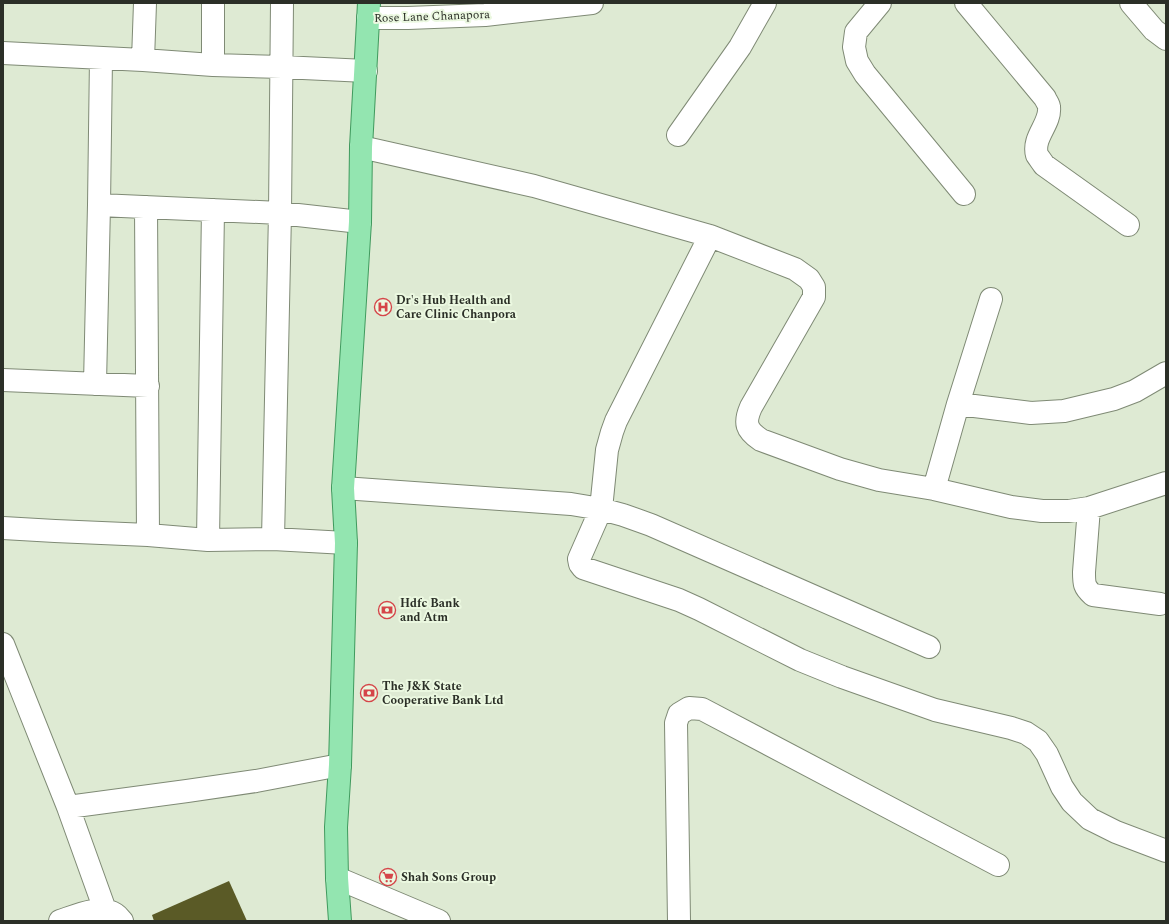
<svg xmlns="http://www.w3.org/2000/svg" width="1169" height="924" font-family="Spectral,serif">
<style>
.building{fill:#5a5a26}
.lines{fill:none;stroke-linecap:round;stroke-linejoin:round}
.street-casing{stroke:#7f8a75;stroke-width:24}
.primary-casing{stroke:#409a5e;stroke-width:24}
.street{stroke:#fff;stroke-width:22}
.primary{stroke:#93e5b0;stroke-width:22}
.labels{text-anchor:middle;stroke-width:4;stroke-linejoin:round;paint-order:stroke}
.street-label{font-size:12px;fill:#2b2f27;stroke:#ebf8e0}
.poi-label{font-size:12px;font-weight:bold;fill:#2b2f27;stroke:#ebf8e0;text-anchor:start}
</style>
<rect width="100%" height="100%" fill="#deead3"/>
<path class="building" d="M 229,881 L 247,921 L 154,921 L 152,915 Z"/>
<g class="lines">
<g class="street-casing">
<path id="street" d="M 880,3 L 856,32 L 854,47 L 857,61 L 865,74 L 964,194
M 966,3 L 1045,98 C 1046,101 1049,104 1049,107 C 1051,124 1032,137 1037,155 C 1039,158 1042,162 1044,165 L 1128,225
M 1131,3 L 1154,30 L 1166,39
M 368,18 L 408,18 L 485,15 L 592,3
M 3,53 L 143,60 L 213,65 L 282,67 L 366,71
M 143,60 L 145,3
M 213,65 L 213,3
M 678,135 L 740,47 L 765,3
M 361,147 L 534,186 L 710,236 L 795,269 L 809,279 L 814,287 L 814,297 L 751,407 C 744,423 746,430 761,440 L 840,469 L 879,480 L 934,489 L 1011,507 L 1042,511 L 1069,511 L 1089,508 L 1166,483
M 99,205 L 280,213 L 360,222
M 146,207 L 148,535
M 710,236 L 616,421 L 612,432 L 607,450 L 601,509 L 579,559 L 580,564 L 583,568 L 679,600 L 699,609 L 800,660 L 842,677 L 935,710 L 1011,728 L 1026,733 L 1038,741 L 1047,754 L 1062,787 L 1072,802 L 1090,819 L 1116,832 L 1166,851
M 3,380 L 148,386
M 95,384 L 99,205 L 101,58
M 958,404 L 1031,413 L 1064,411 L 1114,399 L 1135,391 L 1166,373
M 343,488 L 571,504 L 601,509 L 623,515 L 651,525 L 929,647
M 934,489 L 958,404 L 991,299
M 1089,508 L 1084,572 C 1084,584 1084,587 1093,595 L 1160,604
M 3,528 L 55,531 L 148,535 L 208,540 L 273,539 L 346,543
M 273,539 L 280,213 L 282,3
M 208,540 L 213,210
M 3,644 L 68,807 L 105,910
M 68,807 L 187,791 L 256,781 L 340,765
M 337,878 L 439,921
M 60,921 C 75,916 101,904 115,914 C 118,916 120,919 122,921
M 679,921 L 676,723 L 679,714 L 689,708 L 702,709 L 998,865"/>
</g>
<g class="primary-casing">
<path id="primary" d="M 340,921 L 337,878 L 336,827 L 340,765 L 346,543 L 343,488 L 360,222 L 361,147 L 369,3"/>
</g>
<use href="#street" class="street"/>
<use href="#primary" class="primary"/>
</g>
<defs>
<g id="hospital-ring" transform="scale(0.9)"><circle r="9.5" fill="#ebf8e0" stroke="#d54549" stroke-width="1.5"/><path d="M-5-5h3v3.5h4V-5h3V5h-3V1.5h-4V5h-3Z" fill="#d54549"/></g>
<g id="bank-ring" transform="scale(0.9)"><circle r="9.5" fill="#ebf8e0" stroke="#d54549" stroke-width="1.5"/><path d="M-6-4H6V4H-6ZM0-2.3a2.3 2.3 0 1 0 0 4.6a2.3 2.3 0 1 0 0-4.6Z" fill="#d54549"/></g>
<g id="supermarket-ring" transform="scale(0.9)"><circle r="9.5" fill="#ebf8e0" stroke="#d54549" stroke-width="1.5"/><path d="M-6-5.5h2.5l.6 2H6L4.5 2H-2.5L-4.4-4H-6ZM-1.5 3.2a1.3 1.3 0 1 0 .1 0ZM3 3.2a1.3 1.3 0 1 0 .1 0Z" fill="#d54549"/></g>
</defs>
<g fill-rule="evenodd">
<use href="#hospital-ring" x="383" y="307"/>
<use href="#bank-ring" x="387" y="610"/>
<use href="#bank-ring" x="369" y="693"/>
<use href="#supermarket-ring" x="388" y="877"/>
</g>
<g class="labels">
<g class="street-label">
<text transform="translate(432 16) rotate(-2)" y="4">Rose Lane Chanapora</text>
</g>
<g class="poi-label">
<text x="396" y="304">Dr's Hub Health and<tspan x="396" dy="14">Care Clinic Chanpora</tspan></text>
<text x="400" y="607">Hdfc Bank<tspan x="400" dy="14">and Atm</tspan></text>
<text x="382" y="690">The J&amp;K State<tspan x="382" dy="14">Cooperative Bank Ltd</tspan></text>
<text x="401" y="881">Shah Sons Group</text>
</g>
</g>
<rect width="1169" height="924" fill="none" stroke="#2b2f27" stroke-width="8"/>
</svg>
